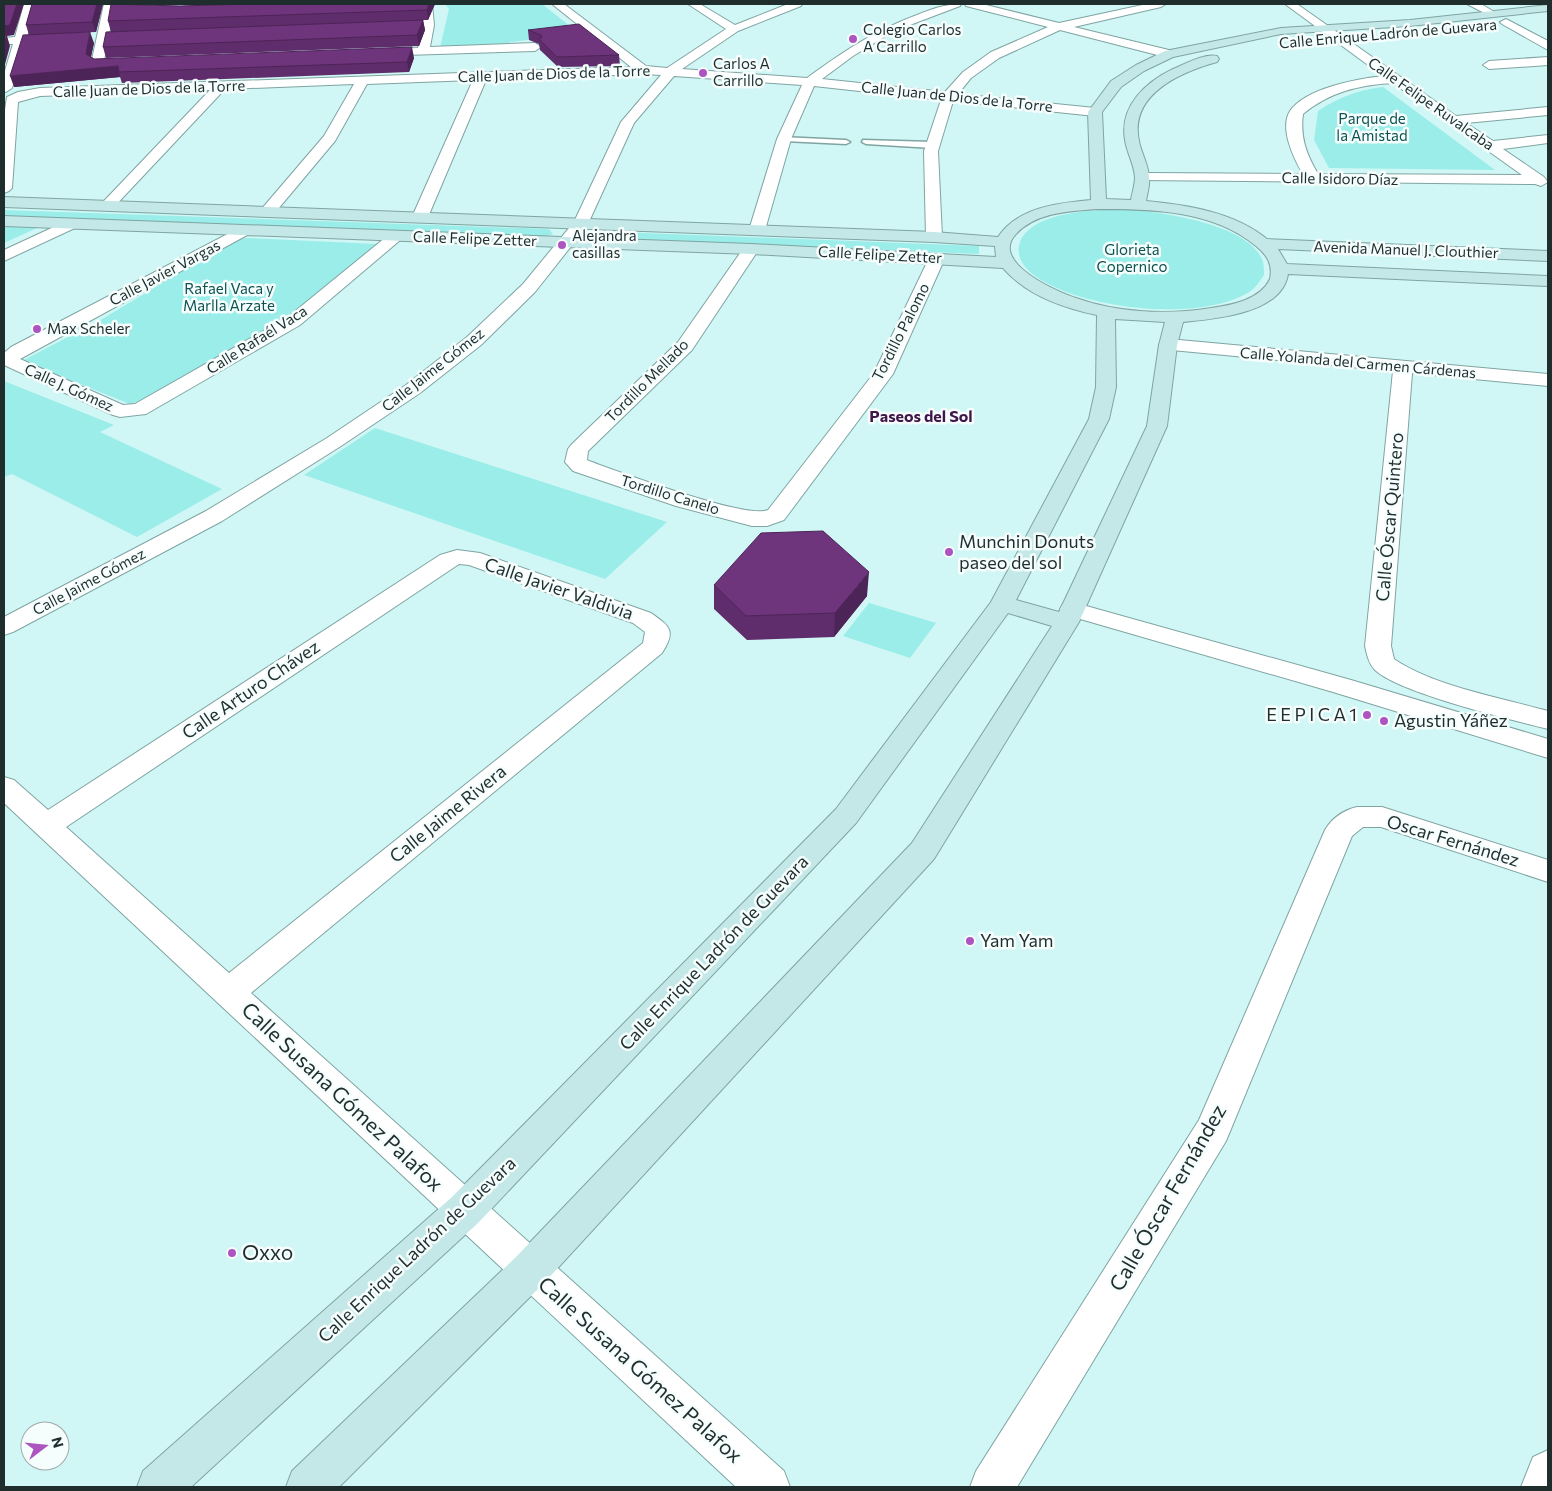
<svg xmlns="http://www.w3.org/2000/svg" width="1552" height="1491" font-family="Commissioner,sans-serif">
<style>
.green{fill:#9aede9}
.lines{fill:none;stroke-linecap:round;stroke-linejoin:round}
.lane-casing{stroke:#7fa4a2;stroke-width:3}
.street-casing{stroke:#7fa4a2;stroke-width:2}
.secondary-casing{stroke:#7fa4a2;stroke-width:2}
.lane{fill:#fff;fill-rule:evenodd}
.street{fill:#fff;fill-rule:evenodd}
.secondary{fill:#c3e8e7;fill-rule:evenodd}
.wall{fill:#5f2d6b}
.shaded-wall{fill:#4d2457}
.building{fill:#6e347c;stroke:#4d2457}
.poi-dot{fill:#ad54c1;stroke:#f6fdfd;stroke-width:2}
.labels{text-anchor:middle;stroke-width:5;stroke-linejoin:round;paint-order:stroke}
.far-poi-label{font-size:15px;fill:#1f2e2d;stroke:#f6fdfd;text-anchor:start}
.far-street-label{font-size:15px;fill:#1f2e2d;stroke:#f6fdfd}
.far-park-label{font-size:15px;fill:#0d5250;stroke:#f6fdfd}
.far-neighbourhood-label{font-size:16px;font-weight:bold;fill:#40164a;stroke:#f6fdfd}
.street-label{font-size:18px;fill:#1f2e2d;stroke:#f6fdfd}
.poi-label{font-size:18px;fill:#1f2e2d;stroke:#f6fdfd;text-anchor:start}
.near-street-label{font-size:21px;fill:#1f2e2d;stroke:#f6fdfd}
.near-poi-label{font-size:21px;fill:#1f2e2d;stroke:#f6fdfd;text-anchor:start}
</style>
<rect width="100%" height="100%" fill="#d0f7f5"/>
<path class="green" d="M 445,4 L 542,4 L 580,34 L 510,42 L 503,46 L 440,48 L 449,9 Z
M 1383,87 L 1495,170 L 1329,168 L 1314,140 L 1318,111 C 1339,97 1358,90 1383,87 Z
M 1128,209 C 1162,213 1246,223 1262,259 C 1264,263 1264,270 1264,275 C 1261,279 1257,286 1252,290 C 1204,324 1075,310 1030,272 C 1021,264 1016,253 1020,242 C 1033,210 1098,210 1128,209 Z
M 4,210 L 549,229 L 553,234 L 544,237 L 4,217 Z
M 4,226 L 37,228 L 4,243 Z
M 593,231 L 979,246 L 979,254 L 584,237 L 584,235 Z
M 248,238 L 377,244 L 326,289 L 253,339 L 147,398 L 130,404 L 22,361 L 104,318 L 235,239 Z
M 4,381 L 114,425 L 100,432 L 222,489 L 137,537 L 12,474 L 4,477 Z
M 375,428 L 667,522 L 605,579 L 304,475 Z
M 869,603 L 936,623 L 910,658 L 843,636 Z"/>
<g class="lines">
<g class="lane-casing">
<path id="lane" d="M 781,137 L 846,140 L 850,142 L 846,144 L 784,141 L 781,141 Z
M 863,140 L 933,142 L 937,145 L 933,148 L 866,144 L 862,142 Z"/>
</g>
<g class="street-casing">
<path id="street" d="M 24,4 L 36,4 L 27,37 L 60,35 L 66,39 L 60,43 L 25,44 L 12,88 L 6,92 L 4,91 L 4,74 L 13,44 L 4,44 L 4,38 L 15,37 Z
M 104,4 L 115,4 L 104,60 L 133,60 L 135,63 L 133,66 L 97,68 L 91,64 Z
M 421,4 L 432,4 L 434,25 L 430,47 L 535,43 L 541,47 L 535,51 L 373,56 L 371,53 L 377,49 L 418,48 L 422,25 Z
M 552,4 L 564,4 L 646,66 L 667,68 L 726,29 L 688,4 L 700,4 L 735,25 L 788,4 L 802,4 L 801,6 L 738,31 L 682,69 L 807,78 C 844,51 874,31 917,15 C 932,9 945,4 961,4 L 960,6 L 894,31 L 853,56 L 822,79 L 945,92 L 963,72 L 991,52 L 1048,27 L 966,6 L 965,4 L 982,4 L 1059,23 L 1147,4 L 1166,4 L 1161,7 L 1074,27 L 1173,51 L 1175,54 L 1169,58 L 1060,30 L 999,58 L 971,78 L 958,94 L 1095,108 L 1102,112 L 1095,116 L 953,101 L 938,151 L 942,237 L 940,240 L 928,240 L 926,237 L 924,151 L 941,100 L 814,86 L 791,139 L 765,230 L 763,233 L 751,233 L 749,230 L 777,139 L 802,85 L 674,76 L 634,123 L 587,226 L 535,292 L 481,345 L 420,393 L 341,446 L 222,521 L 13,632 L 4,635 L 4,617 L 206,511 L 327,438 L 406,385 L 467,337 L 523,284 L 574,222 L 621,122 L 661,75 L 643,74 L 486,80 L 428,217 L 426,220 L 414,220 L 412,217 L 473,80 L 367,84 L 335,141 L 273,215 L 261,215 L 259,212 L 324,136 L 354,84 L 225,89 L 113,208 L 103,208 L 100,205 L 103,202 L 210,90 L 40,96 L 18,102 L 12,188 L 9,191 L 4,193 L 4,116 L 7,97 L 18,92 L 40,88 L 631,67 Z
M 1285,4 L 1297,4 L 1456,116 L 1548,107 L 1548,115 L 1466,123 L 1493,141 L 1548,135 L 1548,143 L 1503,149 L 1544,177 L 1548,182 L 1541,186 L 1535,184 L 1137,180 L 1135,177 L 1137,174 L 1142,173 L 1303,174 C 1294,159 1279,128 1290,111 C 1306,88 1357,79 1383,76 ZM 1393,83 L 1522,175 L 1318,174 C 1306,154 1300,137 1303,114 C 1329,92 1359,85 1393,83 Z
M 1467,4 L 1481,4 L 1498,14 L 1492,17 Z
M 1506,19 L 1548,41 L 1548,50 L 1502,24 L 1500,22 Z
M 1548,57 L 1548,65 L 1489,69 L 1483,65 L 1489,61 Z
M 71,219 L 77,221 L 79,224 L 77,227 L 4,261 L 4,250 Z
M 243,226 L 249,228 L 251,231 L 249,234 L 20,359 L 123,405 L 135,404 L 288,317 L 391,233 L 403,233 L 405,236 L 300,325 L 146,414 L 120,417 L 113,415 L 4,365 L 4,353 L 11,347 Z
M 751,244 L 757,246 L 759,249 L 692,350 L 588,451 L 587,460 L 589,461 C 617,471 747,520 768,510 L 874,373 L 931,254 L 943,254 L 945,258 L 893,374 L 784,520 L 767,526 L 752,526 L 676,506 L 573,471 L 565,462 L 568,449 L 571,445 L 678,342 L 745,246 Z
M 1168,339 L 1548,374 L 1548,386 L 1412,373 L 1391,646 L 1394,659 C 1433,686 1502,698 1548,711 L 1548,729 C 1513,720 1399,693 1375,670 C 1369,664 1367,655 1365,646 L 1393,371 L 1161,349 L 1159,345 L 1161,341 Z
M 457,550 L 480,553 L 651,613 C 669,626 677,630 662,653 L 251,993 L 784,1471 L 790,1487 L 736,1487 L 4,803 L 4,777 L 14,780 L 48,810 L 440,555 ZM 459,564 L 469,565 L 633,623 L 645,632 L 643,643 L 229,973 L 66,827 Z
M 1072,602 L 1351,680 L 1548,739 L 1548,758 L 1333,692 L 1063,614 L 1060,609 L 1063,604 Z
M 1357,807 L 1382,807 L 1548,860 L 1548,882 L 1381,827 L 1363,827 L 1352,836 L 1226,1141 L 1017,1487 L 970,1487 L 976,1471 L 1199,1120 L 1325,830 C 1332,818 1344,810 1357,807 Z
M 1548,1450 L 1548,1487 L 1521,1487 L 1533,1457 Z"/>
</g>
<g class="secondary-casing">
<path id="secondary" d="M 1548,5 L 1548,11 L 1410,26 L 1281,34 L 1173,57 L 1144,71 L 1121,87 L 1102,112 L 1106,199 L 1131,200 C 1132,193 1135,185 1135,177 C 1134,164 1127,153 1125,140 C 1119,106 1146,82 1173,69 C 1185,64 1205,53 1217,56 L 1219,59 L 1217,62 C 1181,72 1129,94 1139,141 C 1141,153 1149,165 1149,178 C 1150,186 1147,194 1146,201 C 1188,205 1234,212 1267,239 L 1548,251 L 1548,261 L 1278,249 L 1287,264 L 1548,276 L 1548,286 L 1288,274 C 1282,314 1214,319 1183,322 L 1177,345 L 1167,426 L 1079,622 L 934,859 L 544,1283 L 339,1487 L 286,1487 L 292,1471 L 516,1257 L 912,843 L 1052,626 L 1008,613 L 856,823 L 478,1223 L 191,1487 L 137,1487 L 143,1471 L 452,1197 L 836,809 L 991,602 L 1089,419 L 1096,387 L 1097,315 C 1063,308 1026,295 1003,268 L 751,254 L 4,226 L 4,216 L 751,244 L 996,257 L 995,246 L 934,242 L 4,207 L 4,197 L 934,232 L 998,237 C 1018,207 1058,203 1091,200 L 1088,112 L 1111,81 L 1136,65 L 1165,51 L 1281,28 L 1410,20 ZM 1098,209 C 1151,209 1213,210 1256,246 C 1267,255 1273,264 1270,279 C 1260,300 1232,305 1211,308 C 1167,315 1118,313 1076,298 C 1057,292 989,262 1016,234 C 1036,212 1071,211 1098,209 ZM 1115,319 L 1165,322 L 1159,345 L 1147,426 L 1059,612 L 1016,600 L 1109,419 L 1116,387 Z"/>
</g>
<use href="#lane" class="lane"/>
<use href="#street" class="street"/>
<use href="#secondary" class="secondary"/>
</g>
<path class="wall" d="M 32,4 L 103,4 L 96,32 L 71,33 L 94,43 L 91,57 L 94,59 L 414,58 L 409,72 L 122,83 L 120,77 L 14,87 L 29,35 L 26,25 Z
M 249,4 L 435,4 L 428,20 L 423,20 L 425,30 L 419,46 L 106,58 L 103,47 L 111,32 L 108,21 L 180,6 Z
M 528,30 L 619,55 L 620,66 L 558,67 L 540,50 L 539,44 L 529,40 Z
M 714,585 L 867,596 L 834,637 L 747,640 L 714,609 Z"/>
<path class="shaded-wall" d="M 17,4 L 24,4 L 14,35 L 7,36 L 10,46 L 4,68 L 4,26 Z
M 97,4 L 103,4 L 96,32 L 92,22 Z
M 429,4 L 435,4 L 428,20 L 427,10 Z
M 423,20 L 425,30 L 419,46 L 417,35 Z
M 90,32 L 94,43 L 89,65 L 86,54 Z
M 412,47 L 414,58 L 409,72 L 407,62 Z
M 118,66 L 120,77 L 14,87 L 10,76 Z
M 869,572 L 867,596 L 834,637 L 835,613 Z"/>
<path class="building" d="M 4,4 L 17,4 L 10,25 L 4,26 Z
M 32,4 L 97,4 L 92,22 L 26,25 Z
M 111,4 L 180,6 L 249,4 L 429,4 L 427,10 L 108,21 Z
M 423,20 L 417,35 L 103,47 L 106,32 Z
M 579,24 L 619,55 L 557,57 L 539,39 L 542,37 L 541,35 L 528,30 Z
M 90,32 L 86,54 L 94,59 L 412,47 L 407,62 L 119,72 L 118,66 L 10,76 L 23,35 Z
M 4,35 L 7,35 L 4,45 Z
M 823,531 L 869,572 L 835,613 L 746,616 L 714,585 L 761,533 Z"/>
<g class="poi-dot">
<circle cx="853" cy="39" r="5"/>
<circle cx="703" cy="73" r="5"/>
<circle cx="562" cy="245" r="5"/>
<circle cx="37" cy="329" r="5"/>
<circle cx="949" cy="552" r="5"/>
<circle cx="1367" cy="715" r="5"/>
<circle cx="1384" cy="721" r="5"/>
<circle cx="970" cy="941" r="5"/>
<circle cx="232" cy="1253" r="5"/>
</g>
<g class="labels">
<g class="far-poi-label">
<text x="863" y="35">Colegio Carlos<tspan x="863" dy="17">A Carrillo</tspan></text>
<text x="713" y="69">Carlos A<tspan x="713" dy="17">Carrillo</tspan></text>
<text x="572" y="241">Alejandra<tspan x="572" dy="17">casillas</tspan></text>
<text x="47" y="334">Max Scheler</text>
</g>
<g class="far-street-label">
<text transform="translate(1388 34) rotate(-5)" y="5">Calle Enrique Ladrón de Guevara</text>
<text transform="translate(554 74) rotate(-2)" y="5">Calle Juan de Dios de la Torre</text>
<text transform="translate(149 89) rotate(-2)" y="5">Calle Juan de Dios de la Torre</text>
<text transform="translate(957 97) rotate(6)" y="5">Calle Juan de Dios de la Torre</text>
<text transform="translate(1431 104) rotate(35)" y="5">Calle Felipe Ruvalcaba</text>
<text transform="translate(1340 179) rotate(1)" y="5">Calle Isidoro Díaz</text>
<text transform="translate(475 239) rotate(2)" y="5">Calle Felipe Zetter</text>
<text transform="translate(1406 250) rotate(2)" y="5">Avenida Manuel J. Clouthier</text>
<text transform="translate(880 255) rotate(3)" y="5">Calle Felipe Zetter</text>
<text transform="translate(165 273) rotate(-28)" y="5">Calle Javier Vargas</text>
<text transform="translate(901 332) rotate(-63)" y="5">Tordillo Palomo</text>
<text transform="translate(257 340) rotate(-32)" y="5">Calle Rafaél Vaca</text>
<text transform="translate(1358 363) rotate(5)" y="5">Calle Yolanda del Carmen Cárdenas</text>
<text transform="translate(433 370) rotate(-38)" y="5">Calle Jaime Gómez</text>
<text transform="translate(647 381) rotate(-45)" y="5">Tordillo Mellado</text>
<text transform="translate(69 388) rotate(24)" y="5">Calle J. Gómez</text>
<text transform="translate(670 495) rotate(17)" y="5">Tordillo Canelo</text>
<text transform="translate(89 582) rotate(-28)" y="5">Calle Jaime Gómez</text>
</g>
<g class="far-park-label">
<text x="1372" y="124">Parque de<tspan x="1372" dy="17">la Amistad</tspan></text>
<text x="1132" y="255">Glorieta<tspan x="1132" dy="17">Copernico</tspan></text>
<text x="229" y="294">Rafael Vaca y<tspan x="229" dy="17">Marlla Arzate</tspan></text>
</g>
<g class="far-neighbourhood-label">
<text x="921" y="422">Paseos del Sol</text>
</g>
<g class="street-label">
<text transform="translate(1390 517) rotate(-85)" y="6">Calle Óscar Quintero</text>
<text transform="translate(559 589) rotate(19)" y="6">Calle Javier Valdivia</text>
<text transform="translate(251 690) rotate(-34)" y="6">Calle Arturo Chávez</text>
<text transform="translate(448 814) rotate(-39)" y="6">Calle Jaime Rivera</text>
<text transform="translate(1453 841) rotate(17)" y="6">Oscar Fernández</text>
<text transform="translate(714 953) rotate(-46)" y="6">Calle Enrique Ladrón de Guevara</text>
<text transform="translate(417 1250) rotate(-43)" y="6">Calle Enrique Ladrón de Guevara</text>
</g>
<g class="poi-label">
<text x="959" y="548">Munchin Donuts<tspan x="959" dy="21">paseo del sol</tspan></text>
<text x="1357" y="721" text-anchor="end">E E P I C A 1</text>
<text x="1394" y="727">Agustin Yáñez</text>
<text x="980" y="947">Yam Yam</text>
</g>
<g class="near-street-label">
<text transform="translate(342 1097) rotate(43)" y="7">Calle Susana Gómez Palafox</text>
<text transform="translate(1168 1198) rotate(-60)" y="7">Calle Óscar Fernández</text>
<text transform="translate(640 1370) rotate(42)" y="7">Calle Susana Gómez Palafox</text>
</g>
<g class="near-poi-label">
<text x="242" y="1260">Oxxo</text>
</g>
</g>
<rect width="1552" height="1491" fill="none" stroke="#1f2e2d" stroke-width="10"/>
<g transform="translate(45 1446) rotate(74)"><circle r="24" fill="#f6fdfd" stroke="#a0aaaa"/>
<path d="M0-4L9 19L0 12L-9 19Z" fill="#ad54c1"/>
<text y="-8" font-size="14" font-weight="bold" text-anchor="middle" fill="#1f2e2d">N</text>
</g>
</svg>
